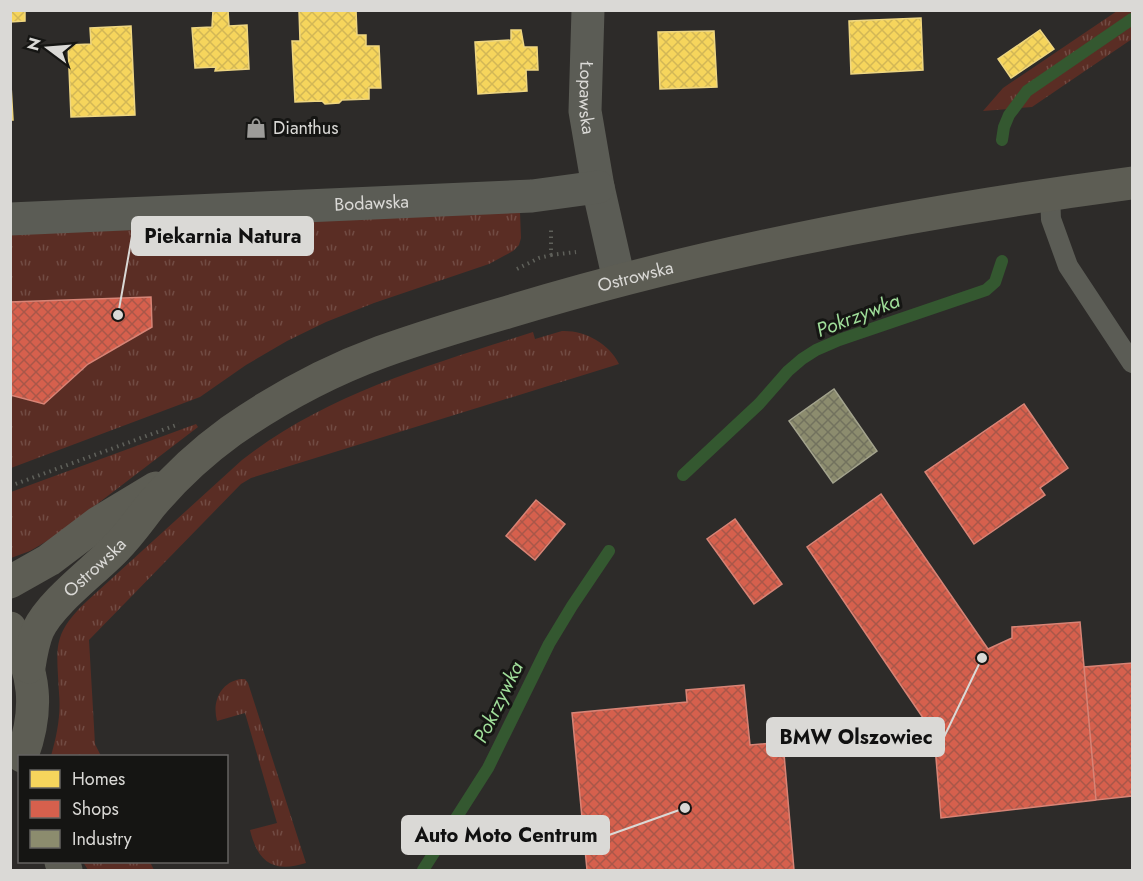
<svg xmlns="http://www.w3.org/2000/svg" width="1143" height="881" font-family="Jost,sans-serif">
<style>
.grass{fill:url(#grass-tufts)}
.homes{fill:url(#homes-cross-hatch);stroke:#eed681;stroke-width:1.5}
.shops{fill:url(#shops-cross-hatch);stroke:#d78476;stroke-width:1.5}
.industry{fill:url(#industry-cross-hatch);stroke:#a3a38d;stroke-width:1.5}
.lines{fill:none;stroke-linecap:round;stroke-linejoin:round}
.stream{stroke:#345830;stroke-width:12}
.path{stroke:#5f605a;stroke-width:4;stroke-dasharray:1.5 4.5;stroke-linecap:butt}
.lane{stroke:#5b5c55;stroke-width:20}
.street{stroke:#5b5c55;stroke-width:33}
.secondary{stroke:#5d5d54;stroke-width:33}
.labels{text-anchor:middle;stroke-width:6;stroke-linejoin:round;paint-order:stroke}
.street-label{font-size:18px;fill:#dad9d6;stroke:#151513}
.poi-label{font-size:18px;fill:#dad9d6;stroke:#151513;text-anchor:start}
.water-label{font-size:20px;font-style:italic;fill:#9fdd99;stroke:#151513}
.leader{fill:none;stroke:#dad9d6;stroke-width:2}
.callout-dot{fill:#dad9d6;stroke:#151513;stroke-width:2}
.callout{fill:#dad9d6;stroke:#dad9d6;stroke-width:2}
.callout-label{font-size:20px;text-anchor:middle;font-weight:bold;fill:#111}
</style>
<defs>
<pattern id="grass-tufts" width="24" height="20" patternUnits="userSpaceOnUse" patternTransform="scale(1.5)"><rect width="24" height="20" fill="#5a2d24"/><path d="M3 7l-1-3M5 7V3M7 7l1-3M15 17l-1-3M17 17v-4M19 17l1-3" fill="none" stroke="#714b43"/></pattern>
<pattern id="homes-cross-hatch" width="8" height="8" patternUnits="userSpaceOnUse" patternTransform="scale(1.5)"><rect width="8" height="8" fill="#f6d55c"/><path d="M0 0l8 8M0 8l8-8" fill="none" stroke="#d2b756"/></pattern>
<pattern id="shops-cross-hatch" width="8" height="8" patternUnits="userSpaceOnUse" patternTransform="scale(1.5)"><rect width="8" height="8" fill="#d6604d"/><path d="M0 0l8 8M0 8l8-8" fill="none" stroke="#a95749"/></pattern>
<pattern id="industry-cross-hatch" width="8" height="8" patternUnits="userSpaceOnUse" patternTransform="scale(1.5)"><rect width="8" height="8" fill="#8c8c6e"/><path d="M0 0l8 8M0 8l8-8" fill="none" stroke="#72725e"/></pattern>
</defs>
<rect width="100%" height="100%" fill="#2d2b29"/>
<path class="grass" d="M 1117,11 L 1132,11 L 1132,39 L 1032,107 L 983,111 L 1003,88 Z
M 520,212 L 521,238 L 519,245 L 513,251 L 489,264 L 374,303 L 326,322 L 287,341 L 246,365 L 200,397 L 11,468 L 11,233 Z
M 562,331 C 584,330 609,343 619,364 L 251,478 L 241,484 L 89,640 L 95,744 L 101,756 L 51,756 C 57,735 61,715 59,693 C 57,648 51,635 87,601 L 242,460 C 328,393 431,365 533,332 L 535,339 Z
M 196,424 L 198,427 L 54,537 L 30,551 L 11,558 L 11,492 Z
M 240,679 L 245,679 L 248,683 L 306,863 C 274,873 258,863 250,830 L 277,823 L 245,713 L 217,721 C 212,702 220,683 240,679 Z
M 83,862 L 150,862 L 154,870 L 88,870 Z"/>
<path class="homes" d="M 10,10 L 25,10 L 25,21 L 10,22 Z
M 213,10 L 228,10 L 229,26 L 247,25 L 249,69 L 215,71 L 216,67 L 195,68 L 192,28 L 212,27 Z
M 299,10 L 356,10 L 357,35 L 366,35 L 366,46 L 379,46 L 381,88 L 369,88 L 369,99 L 342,100 L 339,103 L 325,104 L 322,101 L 295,102 L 292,41 L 300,41 Z
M 921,18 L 923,70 L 851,74 L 849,21 Z
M 131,26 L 135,115 L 71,117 L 68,45 L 91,44 L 90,28 Z
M 511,30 L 521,30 L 524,47 L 537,47 L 538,70 L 526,70 L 527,91 L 478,94 L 475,42 L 511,40 Z
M 1040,30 L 1054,49 L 1011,78 L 998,59 Z
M 714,31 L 717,87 L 660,89 L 658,32 Z
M 10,67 L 13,120 L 10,120 Z"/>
<path class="shops" d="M 151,297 L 152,327 L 88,364 L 44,404 L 10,395 L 10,302 Z
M 1024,404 L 1068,468 L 1040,488 L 1045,495 L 974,544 L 925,472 Z
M 881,494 L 988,649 L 1012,638 L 1012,627 L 1080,622 L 1096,800 L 941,818 L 934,734 L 807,547 Z
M 536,500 L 565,524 L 535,560 L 506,536 Z
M 735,519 L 782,584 L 754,604 L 707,539 Z
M 1132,663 L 1132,796 L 1096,800 L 1084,667 Z
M 744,685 L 750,745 L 783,742 L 794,870 L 587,870 L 572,713 L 687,702 L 686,690 Z"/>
<path class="industry" d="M 834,389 L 877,451 L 833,483 L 789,421 Z"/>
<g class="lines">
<path class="stream" d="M 1002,140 L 1004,127 L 1009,115 L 1027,91 L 1132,19
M 683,475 L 759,404 L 788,371 L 802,359 L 816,350 L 839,340 L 986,290 L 995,282 L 1002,261
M 423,870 L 488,768 L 549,644 L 572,606 L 609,551"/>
<path class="path" d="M 551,255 L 576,252
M 517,269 L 539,258 L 551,255 L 551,230
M 10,486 L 179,424"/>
<path class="lane" d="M 1050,194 L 1051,219 L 1068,266 L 1132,363"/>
<g class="street">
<path id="s1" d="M 588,10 L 585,111 L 598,187 L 619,280"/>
<path id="s2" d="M 10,219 L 532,196 L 598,187"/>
</g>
<g class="secondary">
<path d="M 10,582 L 49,560 L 98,523 L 156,488"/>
<path d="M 10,628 C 36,671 39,710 22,756"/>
<path id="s3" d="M 29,667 C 31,654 33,642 38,630 C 51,602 94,571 116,548 C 130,534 140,519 152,504 C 175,477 202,452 231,431 C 277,399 329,371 381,352 C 423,337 466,324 508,312 C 712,250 922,211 1132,183"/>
<path d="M 61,862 L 66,870"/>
</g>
</g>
<defs>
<g id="shop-bare" transform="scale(1.62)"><path d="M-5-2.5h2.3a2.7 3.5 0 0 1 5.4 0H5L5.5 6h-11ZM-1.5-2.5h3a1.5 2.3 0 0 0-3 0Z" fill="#9d9c99" stroke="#151513" stroke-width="2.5" paint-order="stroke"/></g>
</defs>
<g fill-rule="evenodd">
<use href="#shop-bare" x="256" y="128"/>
</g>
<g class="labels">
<g class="street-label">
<text dy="6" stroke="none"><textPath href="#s1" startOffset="88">Łopawska</textPath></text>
<text dy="6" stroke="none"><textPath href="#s2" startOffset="362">Bodawska</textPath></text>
<text dy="6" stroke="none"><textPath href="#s3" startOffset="752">Ostrowska</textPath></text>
<text dy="6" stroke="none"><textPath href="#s3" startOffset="123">Ostrowska</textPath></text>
</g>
<g class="poi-label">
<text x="273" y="134">Dianthus</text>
</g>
<g class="water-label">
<text transform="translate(858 315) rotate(-21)" y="7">Pokrzywka</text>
<text transform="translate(498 702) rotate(-64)" y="7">Pokrzywka</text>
</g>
</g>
<path class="leader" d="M118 315L132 236M982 658L944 737M685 808L609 835"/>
<g class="callout-dot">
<circle cx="118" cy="315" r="6"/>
<circle cx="982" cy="658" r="6"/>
<circle cx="685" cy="808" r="6"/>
</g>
<g class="callout">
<rect x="132" y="217" width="181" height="38" rx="6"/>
<rect x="767" y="718" width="177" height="38" rx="6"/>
<rect x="402" y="816" width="207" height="38" rx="6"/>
</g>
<g class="callout-label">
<text x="223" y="243">Piekarnia Natura</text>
<text x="856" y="744">BMW Olszowiec</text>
<text x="506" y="842">Auto Moto Centrum</text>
</g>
<rect width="1143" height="881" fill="none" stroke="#dad9d6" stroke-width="24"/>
<rect x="18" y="755" width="210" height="108" fill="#151513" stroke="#646361" stroke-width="1.5"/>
<rect x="30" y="770" width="30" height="18" fill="#f6d55c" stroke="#646361" stroke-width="1.5"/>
<text x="72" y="785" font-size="18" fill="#dad9d6">Homes</text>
<rect x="30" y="800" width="30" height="18" fill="#d6604d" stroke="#646361" stroke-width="1.5"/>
<text x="72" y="815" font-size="18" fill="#dad9d6">Shops</text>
<rect x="30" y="830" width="30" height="18" fill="#8c8c6e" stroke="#646361" stroke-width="1.5"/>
<text x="72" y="845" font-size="18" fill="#dad9d6">Industry</text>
<g transform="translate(48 48) rotate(286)" stroke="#151513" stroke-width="4.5" paint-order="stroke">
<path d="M0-4.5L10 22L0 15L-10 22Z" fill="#dad9d6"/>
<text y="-9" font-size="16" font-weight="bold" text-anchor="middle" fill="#dad9d6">N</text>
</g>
</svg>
